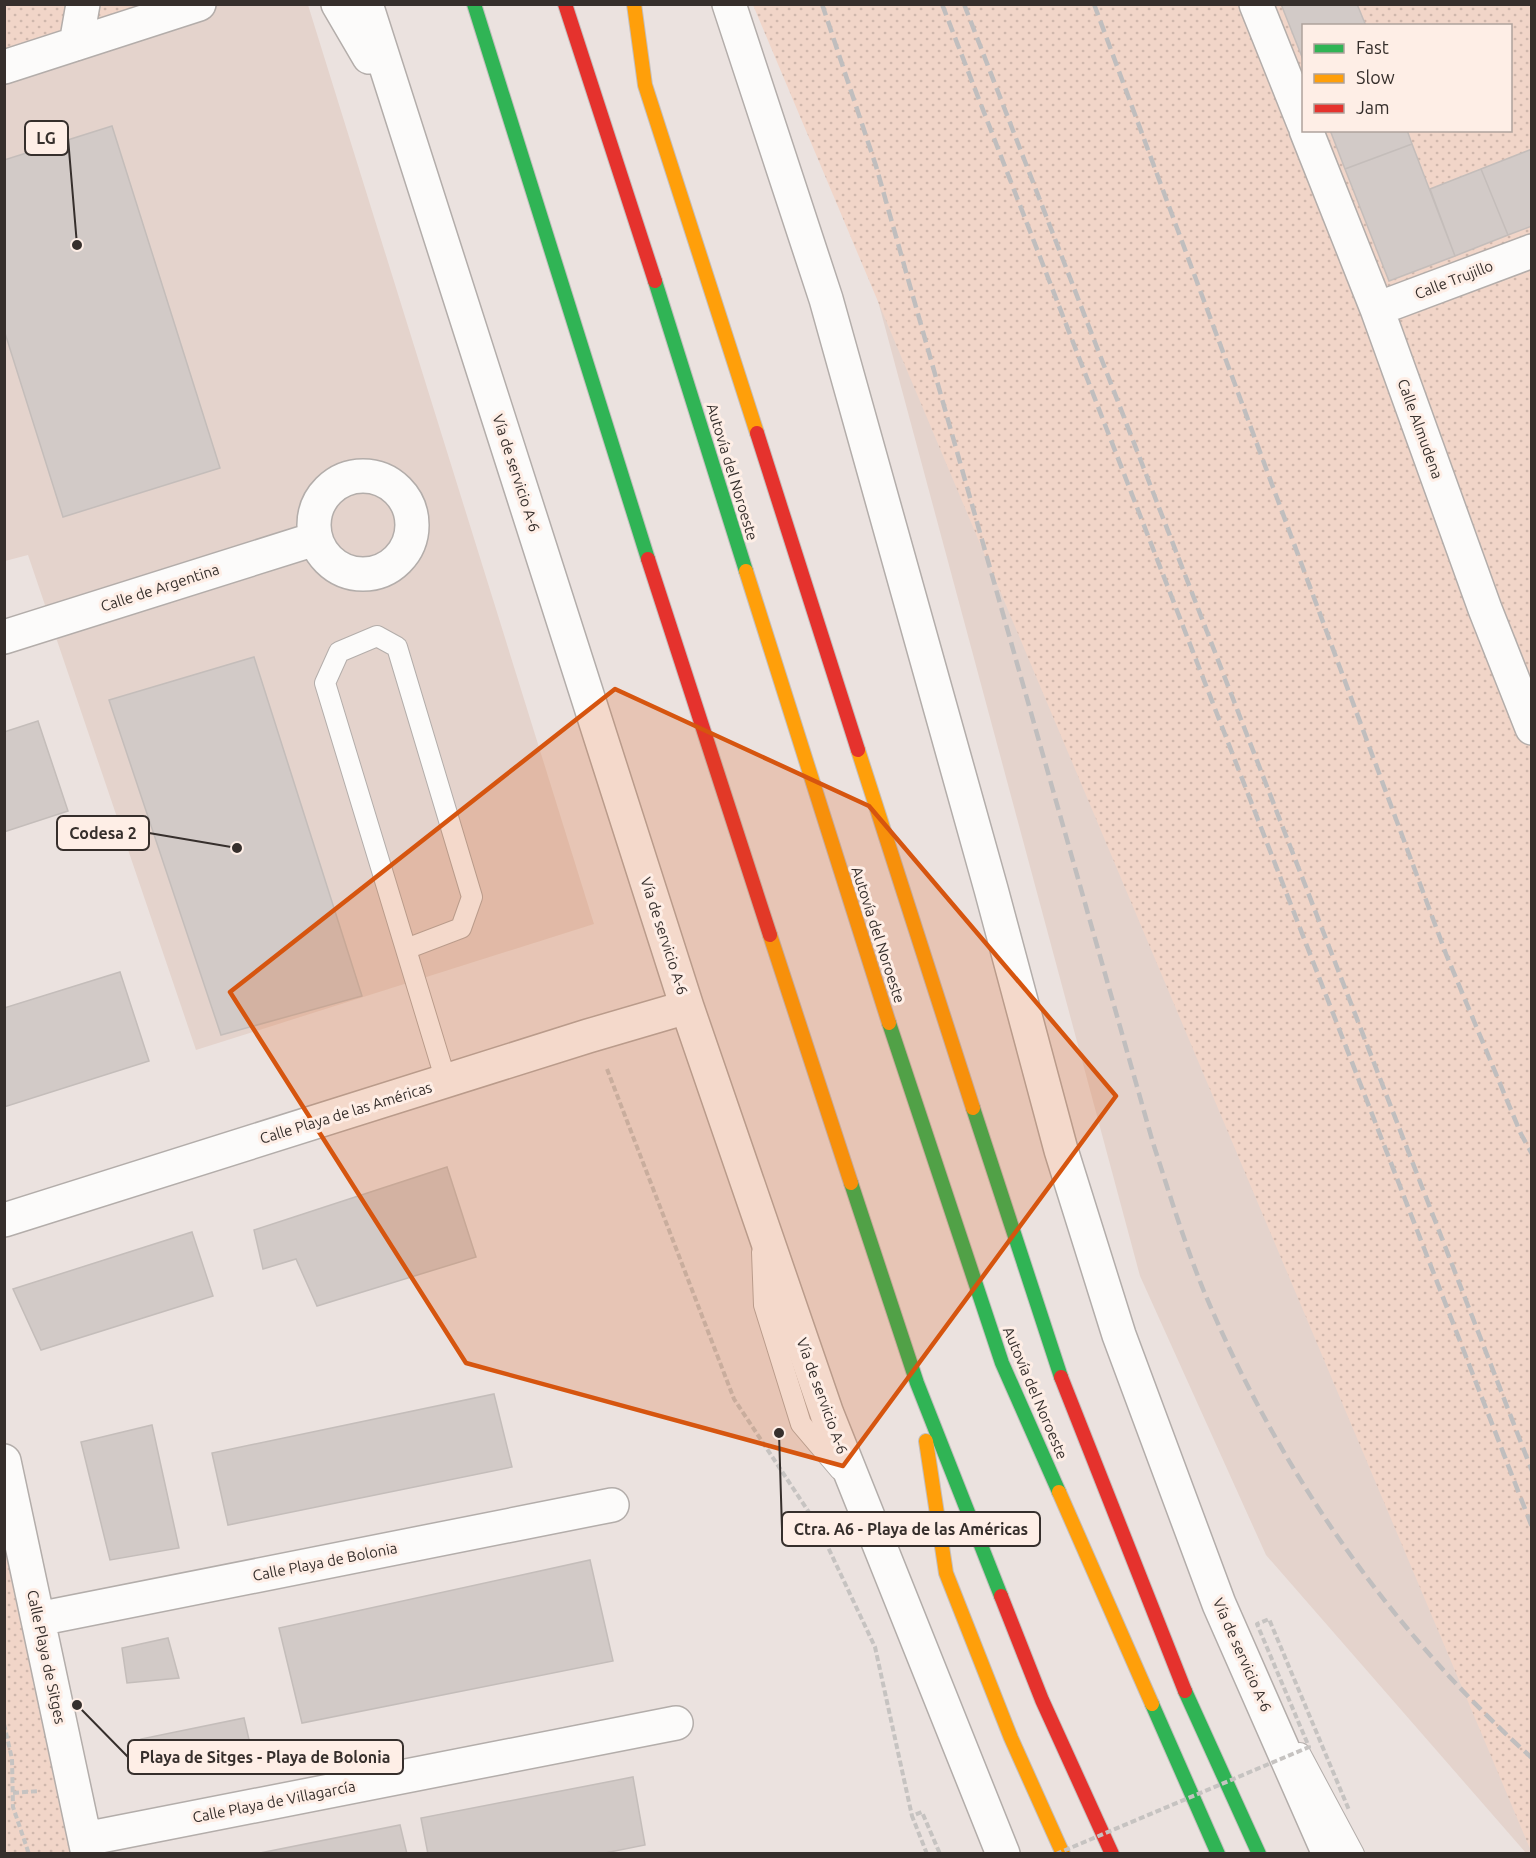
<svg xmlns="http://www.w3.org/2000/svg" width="1536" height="1858" font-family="Ubuntu,sans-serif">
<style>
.built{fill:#e4d3cc}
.park{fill:url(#park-dots);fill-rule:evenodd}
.building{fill:#d2cac7;stroke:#c4bdba;stroke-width:1.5}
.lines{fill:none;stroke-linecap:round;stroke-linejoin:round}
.lane-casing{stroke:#b3adaa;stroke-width:22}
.street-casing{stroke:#b3adaa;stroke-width:36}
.fast-casing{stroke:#c4bfbe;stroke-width:16}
.slow-casing{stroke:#c4bfbe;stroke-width:16}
.jam-casing{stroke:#c4bfbe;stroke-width:16}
.path{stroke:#c6c3c1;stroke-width:4;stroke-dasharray:6 3;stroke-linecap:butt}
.lane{stroke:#fcfbfa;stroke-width:20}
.street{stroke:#fcfbfa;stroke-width:33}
.fast{stroke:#30b455;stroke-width:14}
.slow{stroke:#ff9f0a;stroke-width:14}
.jam{stroke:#e5322d;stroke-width:14}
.rail{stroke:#c0bebe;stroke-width:4.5;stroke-dasharray:12 6;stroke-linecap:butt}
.path-bridge{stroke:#c6c3c1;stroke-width:4;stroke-dasharray:6 3;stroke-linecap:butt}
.marked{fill:#d6550f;fill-opacity:0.2;stroke:#d6550f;stroke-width:4.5;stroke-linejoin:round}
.labels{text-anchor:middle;stroke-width:6;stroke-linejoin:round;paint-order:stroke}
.street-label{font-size:15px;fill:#362f2c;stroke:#feeee6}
.leader{fill:none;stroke:#362f2c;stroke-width:2}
.callout-dot{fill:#362f2c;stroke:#feeee6;stroke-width:2}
.callout{fill:#feeee6;stroke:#362f2c;stroke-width:2}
.callout-label{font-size:16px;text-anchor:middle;font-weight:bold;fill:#362f2c}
</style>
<defs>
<pattern id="park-dots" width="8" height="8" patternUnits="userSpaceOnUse" patternTransform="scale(1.5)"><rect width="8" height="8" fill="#f1d5c8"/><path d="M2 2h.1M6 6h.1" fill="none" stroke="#cfb7ac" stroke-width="1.8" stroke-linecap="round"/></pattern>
</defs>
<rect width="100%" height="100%" fill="#ebe2df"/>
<path class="built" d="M 5,5 L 308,5 L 594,924 L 196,1050 L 28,555 L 5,561 Z
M 842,167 L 1531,326 L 1531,1853 L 1526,1853 L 1266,1555 L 1140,1276 Z"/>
<path class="park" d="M 5,5 L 153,5 L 5,51 Z
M 753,5 L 1531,5 L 1531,1851 ZM 1304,26 L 1510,26 L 1510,130 L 1304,130 Z
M 4,1542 L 72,1853 L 5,1853 Z"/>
<path class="building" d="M 1281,4 L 1357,4 L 1366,26 L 1304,26 L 1304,62 Z
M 112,126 L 220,468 L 63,517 L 4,330 L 4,160 Z
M 1330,130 L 1407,130 L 1412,144 L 1345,169 Z
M 1412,144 L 1455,256 L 1389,281 L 1345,169 Z
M 1532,149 L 1532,226 L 1508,235 L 1481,169 Z
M 1481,169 L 1508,235 L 1455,256 L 1430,189 Z
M 254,657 L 362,996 L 221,1035 L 109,700 Z
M 38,721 L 68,811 L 4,832 L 4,732 Z
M 120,972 L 149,1061 L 4,1107 L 4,1008 Z
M 447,1167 L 476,1257 L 317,1306 L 296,1259 L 263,1269 L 254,1230 Z
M 192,1232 L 213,1296 L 41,1350 L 13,1289 Z
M 494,1394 L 512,1467 L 228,1525 L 212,1453 Z
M 152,1425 L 179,1548 L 110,1560 L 81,1442 Z
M 590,1560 L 613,1661 L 302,1723 L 279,1628 Z
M 168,1638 L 179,1678 L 127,1683 L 122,1648 Z
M 244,1718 L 253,1757 L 221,1764 L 217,1754 L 147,1769 L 141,1739 Z
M 633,1777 L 645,1845 L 600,1854 L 428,1854 L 421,1818 Z
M 400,1825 L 407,1854 L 255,1854 Z"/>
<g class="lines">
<g class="lane-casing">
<path id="lane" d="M 406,949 L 461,928 L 472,897 L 397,647 L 377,636 L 339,652 L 325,683 L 446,1081
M 762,1252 L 764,1305 L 801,1424 L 840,1470
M 1300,1753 L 1354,1854"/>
</g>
<g class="street-casing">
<path id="street" d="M 338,4 L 369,57
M 366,4 L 687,1007 L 827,1414 L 1003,1854
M 729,4 L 826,299 L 991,889 L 1061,1150 L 1119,1335 L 1219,1604 L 1329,1854
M 1256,4 L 1304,124
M 76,44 L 83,4
M 4,67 L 199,4
M 1306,130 L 1377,309 L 1485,609 L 1532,728
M 1377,309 L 1532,251
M314 525a49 49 0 1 1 98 0a49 49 0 1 1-98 0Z
M 4,637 L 315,539
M 4,1220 L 588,1036 L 687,1007
M 4,1461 L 88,1854
M 38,1619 L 612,1505
M 85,1839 L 676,1723"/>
</g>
<g class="fast-casing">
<path id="fast" d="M 474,4 L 648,559
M 655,281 L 746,571
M 889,1023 L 1002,1363 L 1059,1492
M 973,1108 L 1061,1377
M 851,1183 L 917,1383 L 1001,1596
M 1185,1691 L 1259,1854
M 1152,1704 L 1218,1854"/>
</g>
<g class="slow-casing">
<path id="slow" d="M 634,4 L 645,85 L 757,433
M 746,571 L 889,1023
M 858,750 L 973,1108
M 770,935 L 851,1183
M 926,1441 L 946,1573 L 1011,1738 L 1063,1854
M 1059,1492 L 1152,1704"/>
</g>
<g class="jam-casing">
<path id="jam" d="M 565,4 L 655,281
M 757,433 L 858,750
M 648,559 L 770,935
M 1061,1377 L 1185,1691
M 1001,1596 L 1042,1700 L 1112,1854"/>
</g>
<path class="path" d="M 607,1069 L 734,1399 L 818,1526 L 875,1647 L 912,1816
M 4,1724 L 12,1759 L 13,1807 L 29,1854
M 13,1793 L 39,1791
M 927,1854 L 912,1816 L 922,1812 L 940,1854"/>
<use href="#lane" class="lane"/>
<use href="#street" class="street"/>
<use href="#fast" class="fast"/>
<use href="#slow" class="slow"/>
<use href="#jam" class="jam"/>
<path class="rail" d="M 822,4 L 876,166 L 1153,1143 C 1169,1192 1184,1242 1203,1289 C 1277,1467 1388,1629 1532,1758
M 942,4 L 1532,1527
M 964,4 L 1532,1471
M 1094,4 L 1446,954 L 1521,1134 L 1532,1154"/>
<path class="path-bridge" d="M 1056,1854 L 1309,1747 L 1257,1624 L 1269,1619 L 1349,1810"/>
</g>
<path class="marked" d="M 615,689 L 869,806 L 1116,1096 L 843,1466 L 466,1363 L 230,992 Z"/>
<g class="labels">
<g class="street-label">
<text transform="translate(1454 280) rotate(-21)" y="5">Calle Trujillo</text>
<text transform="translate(1420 429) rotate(70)" y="5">Calle Almudena</text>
<text transform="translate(732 472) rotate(73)" y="5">Autovía del Noroeste</text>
<text transform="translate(516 473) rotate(72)" y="5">Vía de servicio A-6</text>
<text transform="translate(160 588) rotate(-18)" y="5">Calle de Argentina</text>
<text transform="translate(878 935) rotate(72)" y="5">Autovía del Noroeste</text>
<text transform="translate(664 936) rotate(72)" y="5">Vía de servicio A-6</text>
<text transform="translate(346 1113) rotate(-17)" y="5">Calle Playa de las Américas</text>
<text transform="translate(1035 1393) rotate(67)" y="5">Autovía del Noroeste</text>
<text transform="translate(822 1396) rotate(70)" y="5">Vía de servicio A-6</text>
<text transform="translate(325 1562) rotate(-11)" y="5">Calle Playa de Bolonia</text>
<text transform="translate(1242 1655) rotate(66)" y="5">Vía de servicio A-6</text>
<text transform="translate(46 1657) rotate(78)" y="5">Calle Playa de Sitges</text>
<text transform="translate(274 1802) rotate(-11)" y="5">Calle Playa de Villagarcía</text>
</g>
</g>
<path class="leader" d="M77 245L68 138M237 848L149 833M779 1433L782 1529M77 1705L128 1757"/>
<g class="callout-dot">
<circle cx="77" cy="245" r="6"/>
<circle cx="237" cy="848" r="6"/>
<circle cx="779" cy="1433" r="6"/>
<circle cx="77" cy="1705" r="6"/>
</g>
<g class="callout">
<rect x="25" y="121" width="43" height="34" rx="6"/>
<rect x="57" y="816" width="92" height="34" rx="6"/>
<rect x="782" y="1512" width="258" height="34" rx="6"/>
<rect x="128" y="1740" width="275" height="34" rx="6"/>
</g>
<g class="callout-label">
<text x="46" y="144">LG</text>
<text x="103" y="839">Codesa 2</text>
<text x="911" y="1535">Ctra. A6 - Playa de las Américas</text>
<text x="265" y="1763">Playa de Sitges - Playa de Bolonia</text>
</g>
<rect width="1536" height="1858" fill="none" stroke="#362f2c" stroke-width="12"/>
<rect x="1302" y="24" width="210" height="108" fill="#feeee6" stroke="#aea29c" stroke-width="1.5"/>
<rect x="1314" y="44" width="30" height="9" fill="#30b455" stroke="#aea29c" stroke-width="1.5"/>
<text x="1356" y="54" font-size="18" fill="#362f2c">Fast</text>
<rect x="1314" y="74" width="30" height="9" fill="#ff9f0a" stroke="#aea29c" stroke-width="1.5"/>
<text x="1356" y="84" font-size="18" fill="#362f2c">Slow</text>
<rect x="1314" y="104" width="30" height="9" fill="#e5322d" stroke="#aea29c" stroke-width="1.5"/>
<text x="1356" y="114" font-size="18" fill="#362f2c">Jam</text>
</svg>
